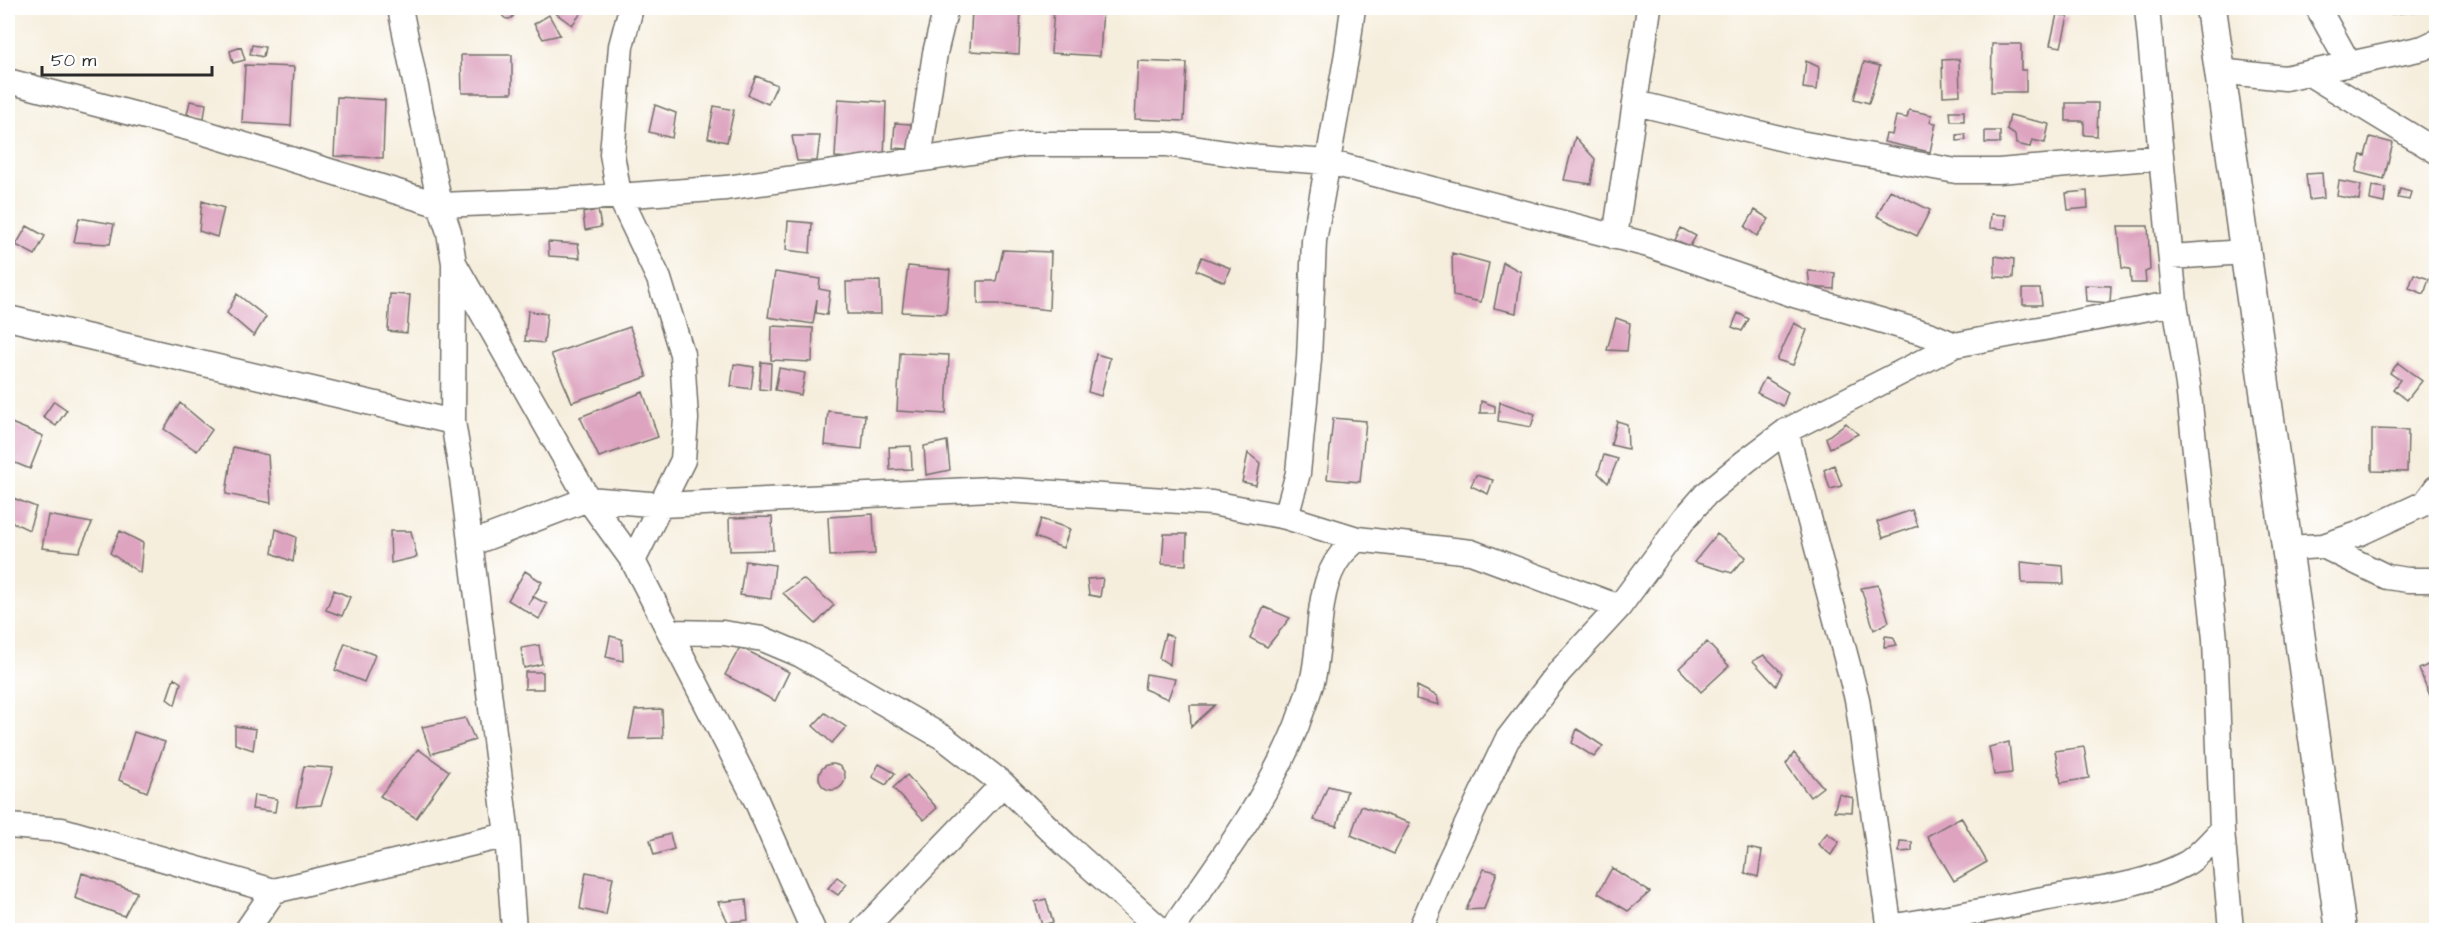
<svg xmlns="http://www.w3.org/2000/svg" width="2444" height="938" font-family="'Architects Daughter',sans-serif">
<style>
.building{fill:#dda3bf}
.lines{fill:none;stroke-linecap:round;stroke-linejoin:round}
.minor-casing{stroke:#726f69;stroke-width:27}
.tertiary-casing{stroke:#726f69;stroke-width:33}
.minor{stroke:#fff;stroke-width:24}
.tertiary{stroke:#fff;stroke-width:30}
</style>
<rect width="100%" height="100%" fill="#fff"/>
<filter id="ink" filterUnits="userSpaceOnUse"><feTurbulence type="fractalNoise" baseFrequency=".0167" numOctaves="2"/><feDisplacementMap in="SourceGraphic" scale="12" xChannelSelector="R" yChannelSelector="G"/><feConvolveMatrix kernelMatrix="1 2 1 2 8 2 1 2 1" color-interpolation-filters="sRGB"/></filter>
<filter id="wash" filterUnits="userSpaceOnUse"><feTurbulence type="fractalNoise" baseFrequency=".008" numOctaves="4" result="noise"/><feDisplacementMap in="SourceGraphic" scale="24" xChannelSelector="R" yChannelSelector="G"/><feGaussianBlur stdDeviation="1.35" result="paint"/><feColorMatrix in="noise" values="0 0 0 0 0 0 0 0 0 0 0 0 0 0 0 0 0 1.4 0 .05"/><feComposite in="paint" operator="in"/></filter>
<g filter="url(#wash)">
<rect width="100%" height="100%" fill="#f6eedd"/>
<g id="blocks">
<path class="building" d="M502 13a6 6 0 1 1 12 0a6 6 0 1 1-12 0Z
M 557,8 L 585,8 L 572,25 L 554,12 Z
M 972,8 L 1021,8 L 1019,54 L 970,51 Z
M 1054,8 L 1103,8 L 1100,56 L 1051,53 Z
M 2390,8 L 2419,8 L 2419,11 L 2391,14 Z
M 2057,14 L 2068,17 L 2061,47 L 2050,45 Z
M 549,15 L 560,35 L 543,39 L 534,24 Z
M 1992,44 L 2021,44 L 2021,70 L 2026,70 L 2026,92 L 1991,92 Z
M 252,45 L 265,47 L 263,57 L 250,54 Z
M 241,47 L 245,60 L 233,63 L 230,51 Z
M 461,55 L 512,55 L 512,93 L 462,93 Z
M 1959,59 L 1960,95 L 1943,96 L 1942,60 Z
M 1138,61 L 1187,63 L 1184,121 L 1135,119 Z
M 1806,61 L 1819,67 L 1817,90 L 1803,88 Z
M 1864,62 L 1880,66 L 1869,103 L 1854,99 Z
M 245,65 L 294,67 L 291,126 L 242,123 Z
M 756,76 L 777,85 L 768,104 L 748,95 Z
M 337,97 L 385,100 L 383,158 L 334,156 Z
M 838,99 L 886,102 L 884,160 L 835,157 Z
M 190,101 L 206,104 L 204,118 L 187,114 Z
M 2066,103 L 2098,103 L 2097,136 L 2084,135 L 2084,121 L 2066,121 Z
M 655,105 L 676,113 L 672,138 L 649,132 Z
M 714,106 L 734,110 L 727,142 L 708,138 Z
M 1909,110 L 1932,115 L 1930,122 L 1936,123 L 1930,152 L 1884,142 L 1886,134 L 1892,135 L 1896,116 L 1907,118 Z
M 1950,111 L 1964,111 L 1964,121 L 1951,121 Z
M 2010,115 L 2049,124 L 2045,143 L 2032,140 L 2030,147 L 2016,144 L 2015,135 L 2007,130 Z
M 895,123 L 911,124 L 910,149 L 893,148 Z
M 1985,131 L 2000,131 L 2000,143 L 1985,143 Z
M 1965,134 L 1966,140 L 1957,141 L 1957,135 Z
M 792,136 L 820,136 L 817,161 L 797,161 Z
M 1575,137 L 1595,159 L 1591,184 L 1564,180 Z
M 2370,137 L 2393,143 L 2384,179 L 2356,172 L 2361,155 L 2365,156 Z
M 2322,173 L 2324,198 L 2309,200 L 2306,174 Z
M 2339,181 L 2361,185 L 2359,200 L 2337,196 Z
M 2372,186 L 2386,188 L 2384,203 L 2370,200 Z
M 2400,189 L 2411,192 L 2409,200 L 2398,198 Z
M 1890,190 L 1930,210 L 1917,236 L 1877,216 Z
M 2087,191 L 2088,208 L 2068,210 L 2066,193 Z
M 202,201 L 224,208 L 217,237 L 199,231 Z
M 598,210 L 601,227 L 585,230 L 583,213 Z
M 1755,210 L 1769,219 L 1757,236 L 1745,227 Z
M 1991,214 L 2006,215 L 2005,229 L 1990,228 Z
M 79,218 L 114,224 L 110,244 L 74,242 Z
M 788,221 L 812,223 L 810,253 L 786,250 Z
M 27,226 L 45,236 L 35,255 L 16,245 Z
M 2118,226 L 2148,226 L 2150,270 L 2145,272 L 2146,283 L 2131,283 L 2130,269 L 2122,268 Z
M 1681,228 L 1696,236 L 1690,246 L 1675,240 Z
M 548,242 L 578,244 L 580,258 L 549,256 Z
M 1003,250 L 1051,252 L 1049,310 L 997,304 L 978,304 L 978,281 L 996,281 Z
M 1452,253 L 1489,263 L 1481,302 L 1453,296 Z
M 1995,256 L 2014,259 L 2013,278 L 1995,277 Z
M 1202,257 L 1230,268 L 1224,282 L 1196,270 Z
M 1503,262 L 1521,272 L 1516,313 L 1494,308 Z
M 908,266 L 950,270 L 946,314 L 902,312 Z
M 1808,271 L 1835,273 L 1834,289 L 1810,287 Z
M 775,272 L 820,279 L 819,289 L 830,291 L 827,315 L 816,313 L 817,299 L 813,324 L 768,317 Z
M 2414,274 L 2429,279 L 2424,294 L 2409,288 Z
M 880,281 L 881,314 L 847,314 L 846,282 Z
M 2085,285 L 2111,286 L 2110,303 L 2086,301 Z
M 2023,289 L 2040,289 L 2042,305 L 2023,305 Z
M 237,294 L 266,317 L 254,336 L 227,313 Z
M 390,294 L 410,295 L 407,333 L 388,331 Z
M 528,311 L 547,314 L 544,343 L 525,341 Z
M 1738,313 L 1749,319 L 1742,331 L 1732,327 Z
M 1616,318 L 1630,323 L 1627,351 L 1607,350 Z
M 1794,323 L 1807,330 L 1793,365 L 1777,360 Z
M 772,326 L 813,328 L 812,362 L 771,360 Z
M 630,327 L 647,377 L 572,402 L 551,354 Z
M 900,353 L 949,355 L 946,414 L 897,411 Z
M 1096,354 L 1110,358 L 1101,396 L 1088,392 Z
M 761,362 L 771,363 L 770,390 L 759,389 Z
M 2398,363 L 2422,381 L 2407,400 L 2393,389 L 2400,380 L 2390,373 Z
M 734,364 L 754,367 L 751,389 L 731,386 Z
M 779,368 L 805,373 L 801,395 L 775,390 Z
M 1765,378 L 1788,392 L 1783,406 L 1757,393 Z
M 643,392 L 658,437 L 599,457 L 580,417 Z
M 54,401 L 67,410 L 56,426 L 43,417 Z
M 1481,401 L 1495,406 L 1495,413 L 1480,413 Z
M 1500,402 L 1535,414 L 1531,427 L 1498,421 Z
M 180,403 L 212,430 L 197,451 L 164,429 Z
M 828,411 L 865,415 L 862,449 L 825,445 Z
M 1333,418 L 1366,421 L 1360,482 L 1327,479 Z
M 1617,421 L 1627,424 L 1628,449 L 1611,445 Z
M 9,422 L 43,436 L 30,469 L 8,460 Z
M 1846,423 L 1858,434 L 1830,448 L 1826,438 Z
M 2372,429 L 2408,430 L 2407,472 L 2372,471 Z
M 947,441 L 950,470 L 926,475 L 924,446 Z
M 911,446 L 912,469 L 890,470 L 889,447 Z
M 233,447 L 268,455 L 271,503 L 226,494 Z
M 1248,453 L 1260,463 L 1256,485 L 1242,482 Z
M 1604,455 L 1618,459 L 1608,483 L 1598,473 Z
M 1834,465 L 1842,486 L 1830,489 L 1824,470 Z
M 1476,475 L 1493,480 L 1488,494 L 1471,486 Z
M 13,498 L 36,507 L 29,530 L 8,520 L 8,512 Z
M 1912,510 L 1918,526 L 1883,538 L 1877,522 Z
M 873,514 L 875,554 L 830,556 L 828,517 Z
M 48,515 L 92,523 L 79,552 L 42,548 Z
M 772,517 L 773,550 L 730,551 L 729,518 Z
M 1041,519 L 1070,529 L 1063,548 L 1035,537 Z
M 276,529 L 296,537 L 293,562 L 272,553 Z
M 120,531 L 143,543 L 140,573 L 110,553 Z
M 390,531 L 411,531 L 417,557 L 391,563 Z
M 1164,534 L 1187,534 L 1186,565 L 1162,564 Z
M 1717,534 L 1746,557 L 1732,573 L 1694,562 Z
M 745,561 L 775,565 L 771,599 L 740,595 Z
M 2021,562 L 2063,566 L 2064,584 L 2022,583 Z
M 525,571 L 542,582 L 528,605 L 534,597 L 547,604 L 539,619 L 508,600 Z
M 1103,578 L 1100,597 L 1089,595 L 1087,579 Z
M 803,579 L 834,605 L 816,624 L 783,593 Z
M 1878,585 L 1889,622 L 1874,630 L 1861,588 Z
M 334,590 L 350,597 L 342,616 L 326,610 Z
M 1264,607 L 1290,618 L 1267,647 L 1250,638 Z
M 1165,634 L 1173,637 L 1170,665 L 1159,658 Z
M 610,636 L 622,639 L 623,661 L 606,657 Z
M 1885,636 L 1893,637 L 1897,645 L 1884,647 Z
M 1707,642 L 1729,666 L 1701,692 L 1679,668 Z
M 345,643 L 375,655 L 364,682 L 335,670 Z
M 539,645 L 542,664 L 524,668 L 521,648 Z
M 740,647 L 789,672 L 775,701 L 725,675 Z
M 1764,655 L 1782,673 L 1776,686 L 1753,661 Z
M 2436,661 L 2436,710 L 2419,669 Z
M 525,672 L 543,672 L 543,689 L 525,689 Z
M 1146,674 L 1175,679 L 1168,699 L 1144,689 Z
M 174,678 L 181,683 L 175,705 L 167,699 Z
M 1417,686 L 1437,696 L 1439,705 L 1416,699 Z
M 1190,705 L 1215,705 L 1191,727 Z
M 662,709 L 663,738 L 629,739 L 635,710 Z
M 825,713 L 846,727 L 832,743 L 813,726 Z
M 465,718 L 475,740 L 431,754 L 422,727 Z
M 235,726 L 256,729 L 253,750 L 235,744 Z
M 1577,729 L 1603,746 L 1594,757 L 1572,743 Z
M 134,732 L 165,742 L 147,792 L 119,780 Z
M 2009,742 L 2012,773 L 1994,775 L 1989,747 Z
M 2084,747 L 2089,778 L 2061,783 L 2055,751 Z
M 418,749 L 449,771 L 416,818 L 380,796 Z
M 1794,753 L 1823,787 L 1810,797 L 1786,764 Z
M 879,764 L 895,773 L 886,785 L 872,777 Z
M819 777a13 13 0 1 1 26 0a13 13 0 1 1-26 0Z
M 304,766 L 333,768 L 321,805 L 296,807 Z
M 907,775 L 937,808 L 924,820 L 893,788 Z
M 1328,786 L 1347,791 L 1337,826 L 1314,820 Z
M 1839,794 L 1853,798 L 1852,812 L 1834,811 Z
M 254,795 L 277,799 L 275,812 L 252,809 Z
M 1361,806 L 1410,823 L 1394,854 L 1351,835 Z
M 1961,817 L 1987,862 L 1954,881 L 1927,836 Z
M 1827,833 L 1839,842 L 1831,855 L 1818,844 Z
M 670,834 L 674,849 L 654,855 L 650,840 Z
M 1900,841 L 1912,842 L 1912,851 L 1899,852 Z
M 1748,848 L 1762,851 L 1758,877 L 1745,873 Z
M 1612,868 L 1650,892 L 1628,911 L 1598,893 Z
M 1484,869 L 1497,872 L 1484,909 L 1466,910 Z
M 586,872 L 613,877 L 606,915 L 580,909 Z
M 82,873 L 137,892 L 124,916 L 75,898 Z
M 837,877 L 847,884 L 838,895 L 828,888 Z
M 746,899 L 748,920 L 728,922 L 718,902 Z
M 1046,899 L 1053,922 L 1042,925 L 1035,902 Z"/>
</g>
</g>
<g filter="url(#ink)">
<use href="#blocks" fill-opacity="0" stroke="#726f69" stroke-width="1.5"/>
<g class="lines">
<g class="minor-casing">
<path id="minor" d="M 400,8 L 440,205 L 449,232 L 454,263 L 588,499 L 633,561 L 756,800 L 813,930
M 631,8 L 621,46 L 612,154 L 619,195 L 659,279 L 682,354 L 686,419 L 683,460 L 633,561
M 2147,8 L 2175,303 L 2188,385 L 2215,639 L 2222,830 L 2231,930
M 2318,8 L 2349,64
M 2219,71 L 2285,78 L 2423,48 L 2436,42
M 2308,73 L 2436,151
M 8,81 L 199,131 L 440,205 L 564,200 L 726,188 L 1026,144 L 1166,144 L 1247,156 L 1328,162 L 1648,245 L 1794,295 L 1931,335 L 1955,345
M 1636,103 L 1800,143 L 1956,171 L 1999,171 L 2161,157
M 919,159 L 935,53 L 946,8
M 1615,237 L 1649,8
M 2171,257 L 2244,252
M 454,265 L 453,422 L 461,470 L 507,835 L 514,930
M 8,318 L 453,422
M 1786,431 L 1857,699 L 1890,930
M 1286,517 L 1298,473 L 1309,359 L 1314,241 L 1347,53 L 1353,8
M 470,544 L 588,499 L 662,505 L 991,489 L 1212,503 L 1286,517 L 1357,539 L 1471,552 L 1619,607
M 2323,546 L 2387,577 L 2408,580 L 2436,580
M 2288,548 L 2323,546 L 2358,534 L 2425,503 L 2436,488
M 670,632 L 723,633 L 763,639 L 801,655 L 944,738 L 1003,784 L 1065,844 L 1161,930
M 8,826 L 62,830 L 274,891 L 507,835
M 1889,927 C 1941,919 1991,909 2043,899 C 2089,890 2142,887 2185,864 C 2198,857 2211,841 2222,830
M 247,930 L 274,891
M 863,930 L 1003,784
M 1172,930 C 1217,865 1267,800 1297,725 C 1302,710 1309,693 1313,678 C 1322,639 1315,588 1341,555 C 1346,549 1352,544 1357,539
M 1420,930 L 1449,862 L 1507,740 L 1560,671 L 1619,607 L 1685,518 L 1706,494 L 1746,461 L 1786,431 L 1955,345 L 2175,303"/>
</g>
<g class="tertiary-casing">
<path id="tertiary" d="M 2211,8 L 2341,930"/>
</g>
<use href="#minor" class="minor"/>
<use href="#tertiary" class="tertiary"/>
</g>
</g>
<rect width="2444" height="938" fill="none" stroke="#fff" stroke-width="30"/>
<path d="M42 66v9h170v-9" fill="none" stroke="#2b2b2b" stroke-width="3"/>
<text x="51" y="66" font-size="18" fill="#2b2b2b" stroke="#ffffff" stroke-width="4.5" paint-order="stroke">50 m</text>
</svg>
